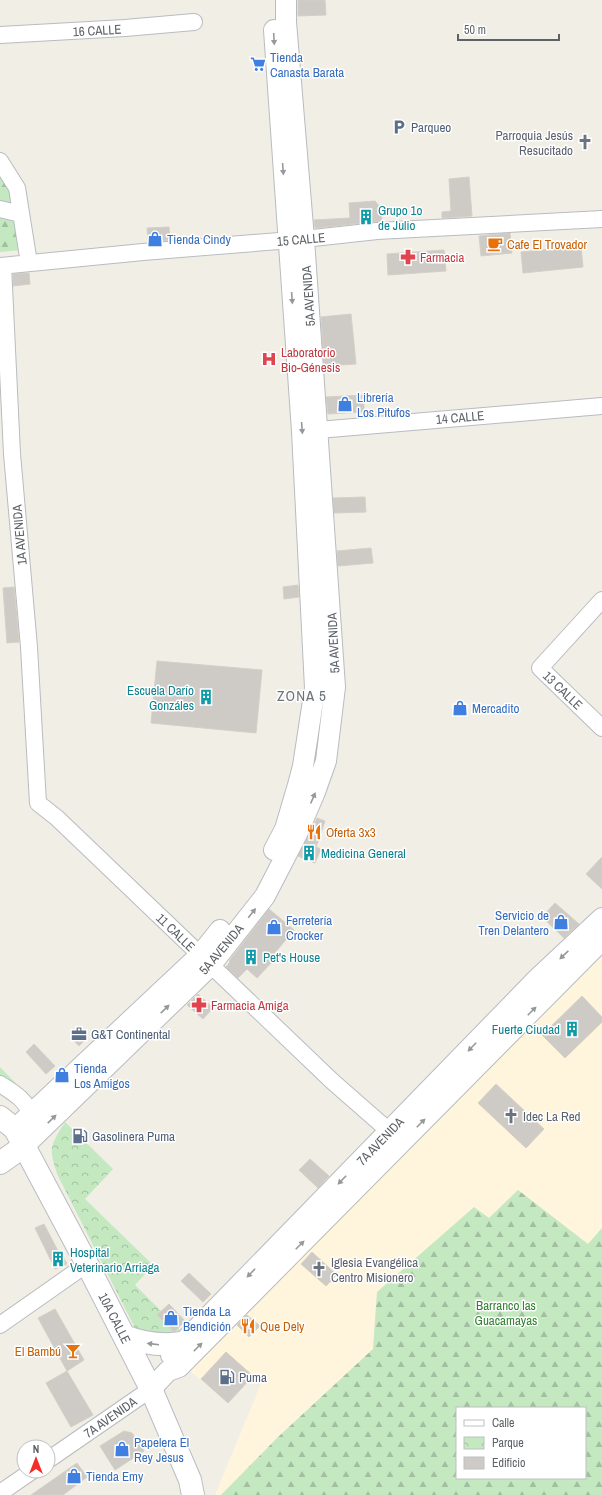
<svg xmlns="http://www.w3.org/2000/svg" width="602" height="1495" font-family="'Archivo Narrow',sans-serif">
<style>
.commercial{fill:#fff5dd}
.forest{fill:url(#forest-firs);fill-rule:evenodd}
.park{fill:url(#park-crowns)}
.building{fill:#cecac5;stroke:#d6cfc4}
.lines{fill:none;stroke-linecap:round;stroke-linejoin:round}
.minor-casing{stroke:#b8bcc0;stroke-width:18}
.tertiary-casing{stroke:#b8bcc0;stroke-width:22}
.secondary-casing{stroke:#b9bdc2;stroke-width:24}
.minor{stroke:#fff;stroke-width:16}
.tertiary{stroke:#fff;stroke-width:20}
.secondary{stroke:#fff;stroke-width:22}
.oneway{fill:#96999c}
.labels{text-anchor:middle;stroke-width:3;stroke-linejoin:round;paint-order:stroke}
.street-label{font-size:13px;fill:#5d6267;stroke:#fff}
.shop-label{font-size:13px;fill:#366cbe;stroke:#fff;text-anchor:start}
.service-label{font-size:13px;fill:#4e5e75;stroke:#fff;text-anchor:start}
.worship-label{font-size:13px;fill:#5b616d;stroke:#fff;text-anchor:start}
.culture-label{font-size:13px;fill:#0d838f;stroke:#fff;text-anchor:start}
.food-label{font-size:13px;fill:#c56008;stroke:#fff;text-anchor:start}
.health-label{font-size:13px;fill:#be3a42;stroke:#fff;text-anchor:start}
.park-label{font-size:13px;fill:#308330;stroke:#fff}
.quarter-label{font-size:15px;letter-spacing:1px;fill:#6e7479;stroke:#fff}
</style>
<defs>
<pattern id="forest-firs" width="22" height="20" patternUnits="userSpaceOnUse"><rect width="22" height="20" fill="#c4e9c1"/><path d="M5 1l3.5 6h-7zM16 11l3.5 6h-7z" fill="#a2c0a1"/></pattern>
<pattern id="park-crowns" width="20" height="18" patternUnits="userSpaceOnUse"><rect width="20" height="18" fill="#c4e9c1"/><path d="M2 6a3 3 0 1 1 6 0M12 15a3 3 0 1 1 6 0" fill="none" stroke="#a2c0a1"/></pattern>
</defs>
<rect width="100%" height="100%" fill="#f1eee6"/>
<path class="commercial" d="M 602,955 L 602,1228 L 588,1244 L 518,1190 L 489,1218 L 377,1292 L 373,1349 L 277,1438 L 221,1495 L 215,1495 L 263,1379 L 253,1376 L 228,1403 L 190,1371 Z"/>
<path class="forest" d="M 0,170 L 12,193 L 22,250 L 0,252 Z
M 0,1067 L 29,1097 L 0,1090 Z
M 518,1190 L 588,1244 L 602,1228 L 602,1495 L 221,1495 L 277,1438 L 373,1349 L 377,1292 L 474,1207 L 489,1218 ZM 457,1408 L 585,1408 L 585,1478 L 457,1478 Z"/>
<path class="park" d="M 65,1122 L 113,1169 L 85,1199 L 153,1265 L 135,1285 L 180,1330 L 160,1337 L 135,1328 L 58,1176 C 48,1148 50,1146 65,1122 Z"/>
<path class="building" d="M 298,0 L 325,0 L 326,15 L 298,16 Z
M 469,177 L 472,216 L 442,218 L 442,212 L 451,211 L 449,179 Z
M 375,201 L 381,208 L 382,221 L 315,228 L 314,220 L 350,218 L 349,203 Z
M 169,227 L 170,240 L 148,242 L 147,228 Z
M 510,233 L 512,253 L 481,256 L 479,236 Z
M 581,246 L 583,267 L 523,273 L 521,252 Z
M 444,250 L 446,271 L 388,275 L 387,254 Z
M 29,273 L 30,284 L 13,286 L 13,274 Z
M 351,314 L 356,364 L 324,366 L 321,317 Z
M 364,395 L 364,412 L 328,414 L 326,397 Z
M 365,497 L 366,512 L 334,513 L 333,498 Z
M 371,548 L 373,563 L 338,566 L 337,551 Z
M 298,585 L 299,597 L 284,599 L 283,587 Z
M 14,587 L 19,642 L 7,643 L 3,588 Z
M 157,661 L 262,670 L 256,733 L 151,723 Z
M 317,818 L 325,821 L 316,847 L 321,849 L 315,863 L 298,856 Z
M 602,857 L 602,889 L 586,874 Z
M 555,903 L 579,924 L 564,938 L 542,917 Z
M 269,909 L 294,930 L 269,960 L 272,962 L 257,978 L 247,969 L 238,978 L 226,967 L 230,962 L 229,961 Z
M 198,994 L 213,1008 L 203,1019 L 187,1005 Z
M 582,996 L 602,1017 L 602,1022 L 565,1058 L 542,1035 Z
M 79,1030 L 87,1038 L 79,1046 L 71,1038 Z
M 34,1044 L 55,1066 L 46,1074 L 26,1052 Z
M 496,1084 L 544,1129 L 526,1148 L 478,1103 Z
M 310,1159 L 329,1176 L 318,1188 L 299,1170 Z
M 44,1224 L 58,1251 L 60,1250 L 67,1264 L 55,1269 L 35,1228 Z
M 312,1252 L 337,1275 L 326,1286 L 301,1264 Z
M 189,1273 L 211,1294 L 203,1302 L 181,1281 Z
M 169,1304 L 185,1321 L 175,1331 L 173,1331 L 157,1315 Z
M 55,1309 L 84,1360 L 67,1371 L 38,1318 Z
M 247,1315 L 260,1326 L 249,1337 L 237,1325 Z
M 226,1352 L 253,1376 L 228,1403 L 201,1379 Z
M 67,1371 L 93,1415 L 71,1427 L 46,1383 Z
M 124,1431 L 132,1433 L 144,1451 L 115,1470 L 100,1446 Z
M 77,1463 L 87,1477 L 63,1495 L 31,1495 Z"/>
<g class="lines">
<g class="minor-casing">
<path id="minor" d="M 0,35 L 125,28 L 194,22
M 0,161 L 17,188 L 29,263
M 0,209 L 21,214
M 0,266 L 143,252 L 304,239 L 377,231 L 602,219
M 3,266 L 12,454 L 29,647 L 38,803 L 57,818 L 332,1081 L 397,1138
M 318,430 L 602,406
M 602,600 L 540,668 L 602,728
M 0,1084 C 11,1091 29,1101 30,1116 C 30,1118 29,1122 28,1125
M 0,1325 L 87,1264
M 48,1460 L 151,1389
M 0,1493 L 32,1471"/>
</g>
<g class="tertiary-casing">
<path id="tertiary" d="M 274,850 L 285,829 L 298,785 L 303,766 L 315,688 L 302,431 L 274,30
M 15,1129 L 200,955 L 220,930
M 24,1146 L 210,966 L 265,896 L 297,834 L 315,792 L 326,761 L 335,687 L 304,239 L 286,22 L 286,0
M 171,1355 L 538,978 L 602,918
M 151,1389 L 168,1371 L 179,1367 L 602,940"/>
</g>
<g class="secondary-casing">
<path id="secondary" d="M 0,1117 L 15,1129 L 87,1264 L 151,1389 L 190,1480 L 193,1495
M 0,1163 L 24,1146
M 124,1336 C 144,1344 161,1346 182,1343"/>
</g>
<use href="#minor" class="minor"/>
<use href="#tertiary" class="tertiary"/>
<use href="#secondary" class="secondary"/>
</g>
<defs><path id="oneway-solid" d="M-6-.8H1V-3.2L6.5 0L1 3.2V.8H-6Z"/></defs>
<g class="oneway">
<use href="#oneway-solid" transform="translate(274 39) rotate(87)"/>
<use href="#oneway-solid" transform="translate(283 169) rotate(86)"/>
<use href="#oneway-solid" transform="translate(292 298) rotate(86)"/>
<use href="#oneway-solid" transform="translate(302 428) rotate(86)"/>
<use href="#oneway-solid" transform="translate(313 798) rotate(-67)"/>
<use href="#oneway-solid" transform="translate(252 913) rotate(-51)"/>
<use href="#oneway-solid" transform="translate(564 955) rotate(137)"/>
<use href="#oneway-solid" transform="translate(165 1009) rotate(-44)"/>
<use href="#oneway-solid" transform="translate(532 1011) rotate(-45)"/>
<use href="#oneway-solid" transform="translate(472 1047) rotate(134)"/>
<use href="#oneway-solid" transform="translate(52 1119) rotate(-44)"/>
<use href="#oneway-solid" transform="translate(421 1123) rotate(-45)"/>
<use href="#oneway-solid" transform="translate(342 1180) rotate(134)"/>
<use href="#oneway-solid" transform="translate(300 1245) rotate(-45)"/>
<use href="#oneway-solid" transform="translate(251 1273) rotate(134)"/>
<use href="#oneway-solid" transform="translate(153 1344) rotate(-173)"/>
<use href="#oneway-solid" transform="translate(198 1347) rotate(-45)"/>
</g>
<defs>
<g id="supermarket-bare" transform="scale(1.2)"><path d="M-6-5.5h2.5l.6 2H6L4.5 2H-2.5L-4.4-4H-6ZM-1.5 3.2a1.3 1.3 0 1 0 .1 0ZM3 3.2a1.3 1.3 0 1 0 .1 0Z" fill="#3f7fe0" stroke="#fff" stroke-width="2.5" paint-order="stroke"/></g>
<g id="parking-bare" transform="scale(1.2)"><path d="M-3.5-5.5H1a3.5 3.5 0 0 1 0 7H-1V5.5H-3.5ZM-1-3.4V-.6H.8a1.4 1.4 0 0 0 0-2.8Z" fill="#5c6f8a" stroke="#fff" stroke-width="2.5" paint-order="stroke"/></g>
<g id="church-bare" transform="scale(1.2)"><path d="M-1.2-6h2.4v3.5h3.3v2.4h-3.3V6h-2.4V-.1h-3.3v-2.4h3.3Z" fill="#6b7280" stroke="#fff" stroke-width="2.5" paint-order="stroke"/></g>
<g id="building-bare" transform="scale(1.2)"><path d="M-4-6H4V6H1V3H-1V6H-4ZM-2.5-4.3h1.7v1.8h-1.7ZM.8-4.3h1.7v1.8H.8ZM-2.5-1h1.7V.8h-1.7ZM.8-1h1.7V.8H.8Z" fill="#0f9aa8" stroke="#fff" stroke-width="2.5" paint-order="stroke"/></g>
<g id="shop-bare" transform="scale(1.2)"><path d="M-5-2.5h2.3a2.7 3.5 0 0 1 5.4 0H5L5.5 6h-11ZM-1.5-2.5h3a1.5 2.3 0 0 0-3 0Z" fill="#3f7fe0" stroke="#fff" stroke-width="2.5" paint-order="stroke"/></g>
<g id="cafe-bare" transform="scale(1.2)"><path d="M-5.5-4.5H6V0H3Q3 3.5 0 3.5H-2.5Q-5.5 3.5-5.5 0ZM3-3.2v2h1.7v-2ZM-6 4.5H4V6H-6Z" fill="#e8710a" stroke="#fff" stroke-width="2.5" paint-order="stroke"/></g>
<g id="pharmacy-bare" transform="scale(1.2)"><path d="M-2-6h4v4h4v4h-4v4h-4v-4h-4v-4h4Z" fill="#e0444e" stroke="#fff" stroke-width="2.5" paint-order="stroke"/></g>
<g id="hospital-bare" transform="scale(1.2)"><path d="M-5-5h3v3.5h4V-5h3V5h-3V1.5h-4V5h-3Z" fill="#e0444e" stroke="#fff" stroke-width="2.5" paint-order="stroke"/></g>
<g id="restaurant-bare" transform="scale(1.2)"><path d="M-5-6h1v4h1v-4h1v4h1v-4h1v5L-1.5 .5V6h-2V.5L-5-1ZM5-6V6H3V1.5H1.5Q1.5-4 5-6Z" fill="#e8710a" stroke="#fff" stroke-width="2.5" paint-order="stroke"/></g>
<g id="office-bare" transform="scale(1.2)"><path d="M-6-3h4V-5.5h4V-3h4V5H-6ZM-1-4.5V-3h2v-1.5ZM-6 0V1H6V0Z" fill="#5c6f8a" stroke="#fff" stroke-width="2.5" paint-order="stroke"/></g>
<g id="fuel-bare" transform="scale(1.2)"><path d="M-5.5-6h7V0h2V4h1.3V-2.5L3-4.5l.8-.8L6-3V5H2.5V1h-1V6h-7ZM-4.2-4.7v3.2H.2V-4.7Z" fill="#5c6f8a" stroke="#fff" stroke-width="2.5" paint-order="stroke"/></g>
<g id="bar-bare" transform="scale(1.2)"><path d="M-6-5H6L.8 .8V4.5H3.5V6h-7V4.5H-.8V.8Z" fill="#e8710a" stroke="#fff" stroke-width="2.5" paint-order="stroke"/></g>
</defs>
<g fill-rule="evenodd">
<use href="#supermarket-bare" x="258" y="64"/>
<use href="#parking-bare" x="399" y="127"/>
<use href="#church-bare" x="585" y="142"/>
<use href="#building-bare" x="366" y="217"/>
<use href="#shop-bare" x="155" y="239"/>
<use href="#cafe-bare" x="495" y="244"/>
<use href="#pharmacy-bare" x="408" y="257"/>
<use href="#hospital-bare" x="269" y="359"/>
<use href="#shop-bare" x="345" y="404"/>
<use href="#building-bare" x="206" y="697"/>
<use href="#shop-bare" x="460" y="708"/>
<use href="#restaurant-bare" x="314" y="832"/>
<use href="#building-bare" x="309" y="853"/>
<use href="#shop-bare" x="561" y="922"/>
<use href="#shop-bare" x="274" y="927"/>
<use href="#building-bare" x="251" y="957"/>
<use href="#pharmacy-bare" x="199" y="1005"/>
<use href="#building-bare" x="572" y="1029"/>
<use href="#office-bare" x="79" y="1034"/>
<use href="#shop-bare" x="62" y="1075"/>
<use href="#church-bare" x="511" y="1116"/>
<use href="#fuel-bare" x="80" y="1136"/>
<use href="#building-bare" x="58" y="1259"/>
<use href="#church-bare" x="319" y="1269"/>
<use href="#shop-bare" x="171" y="1318"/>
<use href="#restaurant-bare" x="248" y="1326"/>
<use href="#bar-bare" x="73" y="1351"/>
<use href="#fuel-bare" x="227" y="1377"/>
<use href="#shop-bare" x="122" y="1449"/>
<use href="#shop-bare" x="74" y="1476"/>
</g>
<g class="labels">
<g class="street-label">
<text transform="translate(97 30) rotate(-3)" y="5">16 CALLE</text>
<text transform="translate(301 239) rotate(-5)" y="5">15 CALLE</text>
<text transform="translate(308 296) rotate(-94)" y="5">5A AVENIDA</text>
<text transform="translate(460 417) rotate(-5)" y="5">14 CALLE</text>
<text transform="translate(19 535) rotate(-95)" y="5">1A AVENIDA</text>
<text transform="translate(333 643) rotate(-93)" y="5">5A AVENIDA</text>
<text transform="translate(563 690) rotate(44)" y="5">13 CALLE</text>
<text transform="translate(176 932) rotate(44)" y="5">11 CALLE</text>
<text transform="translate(221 949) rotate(-50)" y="5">5A AVENIDA</text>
<text transform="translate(380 1141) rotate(-46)" y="5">7A AVENIDA</text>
<text transform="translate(115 1318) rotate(63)" y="5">10A CALLE</text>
<text transform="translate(110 1417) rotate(-35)" y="5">7A AVENIDA</text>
</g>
<g class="shop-label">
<text x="270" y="62">Tienda<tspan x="270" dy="15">Canasta Barata</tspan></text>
<text x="167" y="244">Tienda Cindy</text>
<text x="357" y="402">Librería<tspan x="357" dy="15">Los Pitufos</tspan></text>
<text x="472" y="713">Mercadito</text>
<text x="549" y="920" text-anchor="end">Servicio de<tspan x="549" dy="15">Tren Delantero</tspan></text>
<text x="286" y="925">Ferretería<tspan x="286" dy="15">Crocker</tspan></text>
<text x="74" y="1073">Tienda<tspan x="74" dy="15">Los Amigos</tspan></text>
<text x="183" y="1316">Tienda La<tspan x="183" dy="15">Bendición</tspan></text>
<text x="134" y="1447">Papelera El<tspan x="134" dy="15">Rey Jesus</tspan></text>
<text x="86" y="1481">Tienda Emy</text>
</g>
<g class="service-label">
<text x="411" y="132">Parqueo</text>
<text x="91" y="1039">G&amp;T Continental</text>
<text x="92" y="1141">Gasolinera Puma</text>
<text x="239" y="1382">Puma</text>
</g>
<g class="worship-label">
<text x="573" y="140" text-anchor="end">Parroquia Jesús<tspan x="573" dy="15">Resucitado</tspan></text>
<text x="523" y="1121">Idec La Red</text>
<text x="331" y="1267">Iglesia Evangélica<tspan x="331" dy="15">Centro Misionero</tspan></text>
</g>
<g class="culture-label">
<text x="378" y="215">Grupo 1o<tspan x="378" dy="15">de Julio</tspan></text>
<text x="194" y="695" text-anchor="end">Escuela Darío<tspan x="194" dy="15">Gonzáles</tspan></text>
<text x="321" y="858">Medicina General</text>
<text x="263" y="962">Pet's House</text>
<text x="560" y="1034" text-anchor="end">Fuerte Ciudad</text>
<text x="70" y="1257">Hospital<tspan x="70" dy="15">Veterinario Arriaga</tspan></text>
</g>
<g class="food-label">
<text x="507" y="249">Cafe El Trovador</text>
<text x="326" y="837">Oferta 3x3</text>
<text x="260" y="1331">Que Dely</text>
<text x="61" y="1356" text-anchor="end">El Bambú</text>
</g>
<g class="health-label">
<text x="420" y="262">Farmacia</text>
<text x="281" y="357">Laboratorio<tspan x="281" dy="15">Bio-Génesis</tspan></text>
<text x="211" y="1010">Farmacia Amiga</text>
</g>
<g class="park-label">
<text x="506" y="1310">Barranco las<tspan x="506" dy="15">Guacamayas</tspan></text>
</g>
<g class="quarter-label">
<text x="302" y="701">ZONA 5</text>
</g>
</g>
<rect x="456" y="1407" width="130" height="72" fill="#ffffff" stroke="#bec0c2"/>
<rect x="464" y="1420" width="20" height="6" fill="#ffffff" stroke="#bec0c2"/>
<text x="492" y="1427" font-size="12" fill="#5d6267">Calle</text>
<rect x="464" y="1437" width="20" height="12" fill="url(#park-crowns)" stroke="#bec0c2"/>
<text x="492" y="1447" font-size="12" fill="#5d6267">Parque</text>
<rect x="464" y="1457" width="20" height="12" fill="#cecac5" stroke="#bec0c2"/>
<text x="492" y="1467" font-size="12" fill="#5d6267">Edificio</text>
<g transform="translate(36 1459)"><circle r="19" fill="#ffffff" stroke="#bec0c2"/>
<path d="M0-3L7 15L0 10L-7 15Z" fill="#f32d2a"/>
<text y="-6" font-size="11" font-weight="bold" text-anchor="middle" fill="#5d6267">N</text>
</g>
<path d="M458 34v6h101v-6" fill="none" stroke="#5d6267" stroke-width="2"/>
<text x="464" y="34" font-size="12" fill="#5d6267" stroke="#ffffff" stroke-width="3" paint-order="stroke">50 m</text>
</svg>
